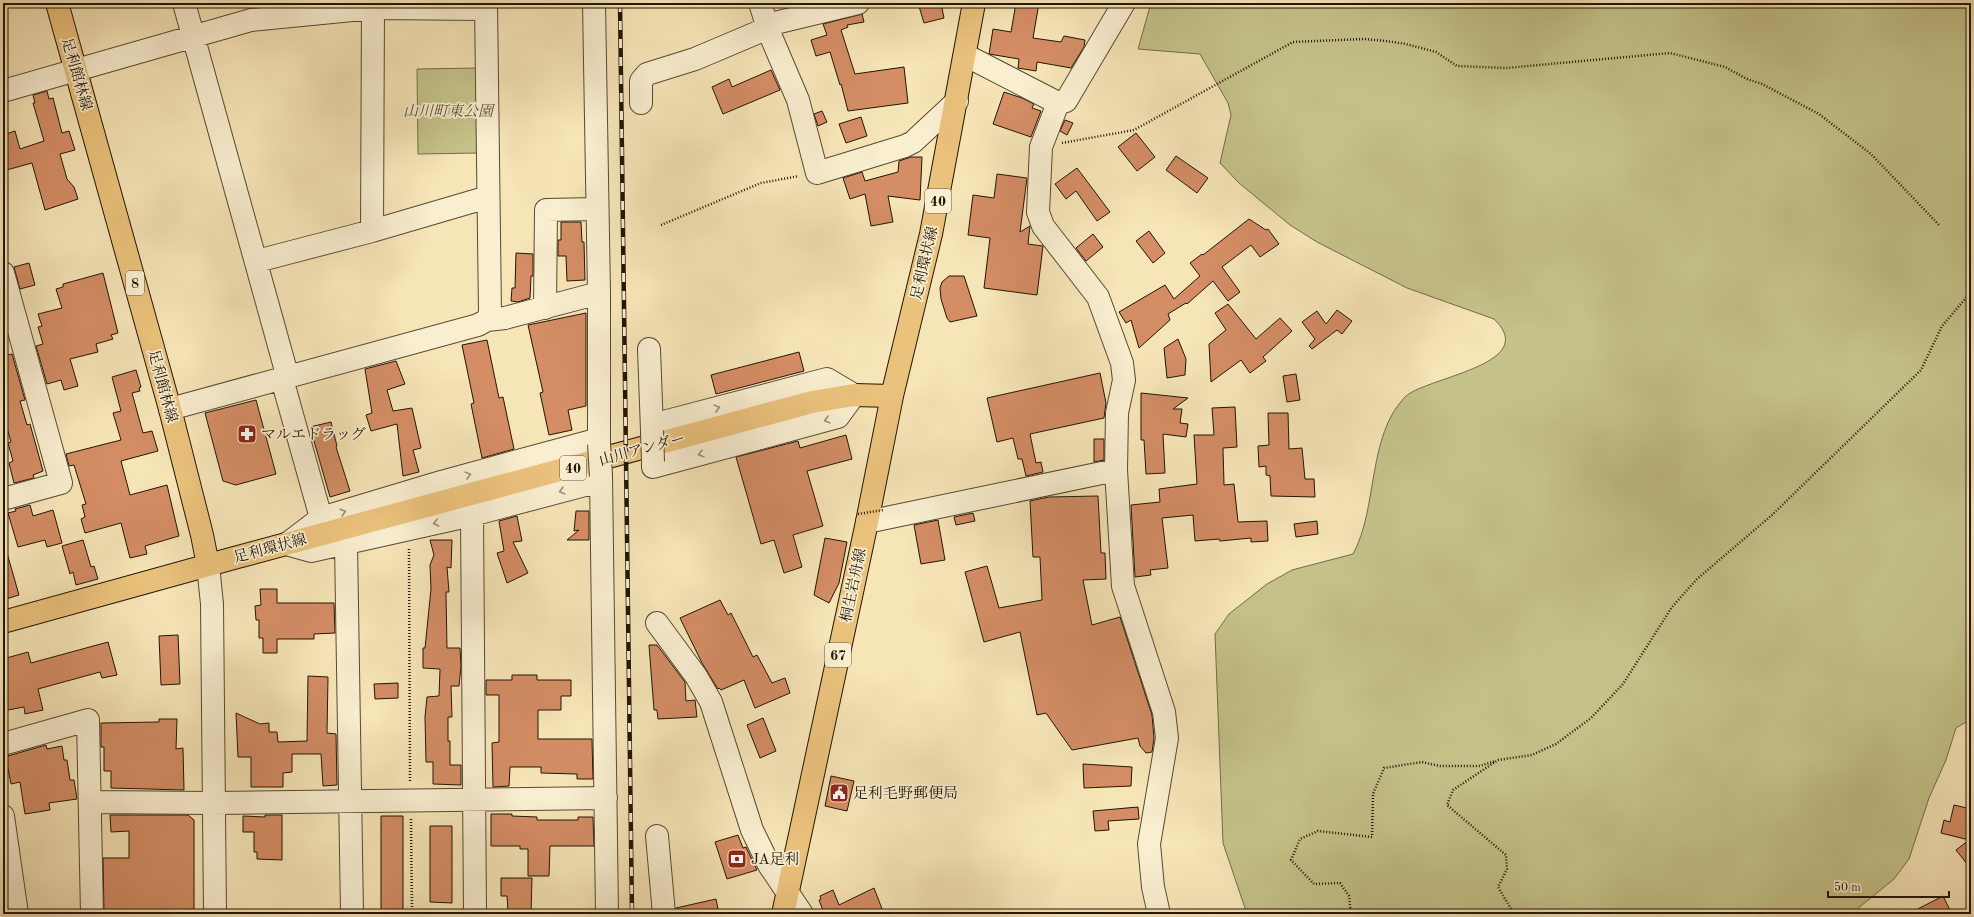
<svg xmlns="http://www.w3.org/2000/svg" width="1974" height="917" font-family="'Old Standard TT','Noto Serif JP',serif">
<style>
.green{fill:#c4c289;stroke:#726c47}
.building{fill:#d48d65;stroke:#211505}
.lines{fill:none;stroke-linecap:round;stroke-linejoin:round}
.minor-casing{stroke:#564932;stroke-width:24}
.major-casing{stroke:#211505;stroke-width:24}
.path{stroke:#211505;stroke-width:2.5;stroke-dasharray:1 2;stroke-linecap:butt}
.minor{stroke:#f9eed0;stroke-width:22}
.major{stroke:#ebc27c;stroke-width:22}
.rail-casing{stroke:#211505;stroke-width:4.5}
.rail{stroke:#f9eed0;stroke-width:3;stroke-dasharray:9;stroke-linecap:butt}
.minor-bridge-casing{stroke:#564932;stroke-width:24;stroke-linecap:butt}
.path-bridge{stroke:#211505;stroke-width:2.5;stroke-dasharray:1 2;stroke-linecap:butt}
.minor-bridge{stroke:#f9eed0;stroke-width:22}
.oneway{stroke:#988c75}
.labels{text-anchor:middle;stroke-width:3.5;stroke-linejoin:round;paint-order:stroke}
.shield{fill:#f9eed0;stroke:#625642;stroke-width:1}
.shield-label{font-size:14px;font-weight:bold;fill:#211505}
.street-label{font-size:15px;fill:#211505;stroke:#f9eed0}
.park-label{font-size:15px;font-style:italic;fill:#5a5233;stroke:#f9eed0}
.poi-label{font-size:15px;fill:#211505;stroke:#f9eed0;text-anchor:start}
</style>
<rect width="100%" height="100%" fill="#f6e5b7"/>
<filter id="stains"><feTurbulence type="fractalNoise" baseFrequency=".005" numOctaves="4"/><feColorMatrix values="0 0 0 0 .2 0 0 0 0 .09 0 0 0 0 .02 0 0 0 .5 -.17"/></filter>
<radialGradient id="worn" r=".72"><stop offset=".6" stop-color="#630" stop-opacity="0"/><stop offset="1" stop-color="#630" stop-opacity=".3"/></radialGradient>
<path class="green" d="M 1151,3 L 1971,3 L 1971,719 L 1956,728 L 1946,760 L 1929,798 L 1909,859 L 1894,879 L 1851,914 L 1249,914 L 1246,911 L 1223,843 L 1215,634 L 1229,614 L 1267,584 L 1292,570 L 1353,554 C 1378,509 1367,436 1405,397 C 1425,377 1542,365 1494,319 L 1407,288 L 1317,242 L 1290,225 L 1239,183 L 1220,163 L 1231,115 L 1228,103 L 1200,54 L 1138,49 Z
M 477,68 L 478,153 L 418,154 L 417,69 Z"/>
<path class="building" d="M 918,3 L 941,3 L 944,18 L 924,23 Z
M 1016,3 L 1039,3 L 1033,38 L 1061,42 L 1064,36 L 1085,40 L 1084,47 L 1071,68 L 1037,62 L 1036,71 L 1018,68 L 1019,59 L 989,54 L 993,29 L 1011,32 Z
M 862,14 L 864,22 L 847,25 L 848,27 L 841,30 L 855,74 L 904,67 L 908,103 L 848,111 L 841,84 L 840,85 L 830,52 L 816,56 L 811,40 L 827,35 L 823,24 Z
M 771,70 L 780,90 L 723,114 L 712,87 L 729,79 L 732,87 Z
M 47,91 L 49,99 L 53,98 L 62,133 L 69,131 L 75,150 L 60,154 L 67,179 L 74,187 L 78,199 L 45,210 L 32,163 L 3,171 L 3,135 L 15,131 L 20,149 L 44,141 L 33,103 L 35,103 L 33,95 Z
M 1004,92 L 1022,98 L 1034,104 L 1032,108 L 1041,111 L 1031,137 L 993,124 Z
M 822,111 L 827,122 L 818,126 L 814,114 Z
M 861,117 L 867,136 L 846,143 L 839,124 Z
M 1065,120 L 1073,123 L 1067,135 L 1060,131 Z
M 1136,133 L 1155,157 L 1137,171 L 1118,147 Z
M 1176,156 L 1208,178 L 1197,193 L 1166,170 Z
M 911,157 L 922,157 L 920,200 L 888,196 L 893,222 L 871,226 L 865,194 L 850,199 L 843,178 L 862,172 L 865,181 L 898,172 L 899,161 Z
M 1077,168 L 1110,212 L 1097,221 L 1076,191 L 1066,199 L 1055,184 Z
M 997,174 L 1027,178 L 1020,232 L 1030,226 L 1028,244 L 1043,246 L 1037,295 L 984,288 L 990,238 L 968,235 L 973,195 L 994,198 Z
M 1249,219 L 1266,230 L 1268,229 L 1279,244 L 1260,257 L 1251,245 L 1222,267 L 1240,292 L 1228,301 L 1213,281 L 1187,304 L 1186,303 L 1168,314 L 1170,320 L 1139,348 L 1131,320 L 1126,323 L 1119,312 L 1165,285 L 1174,299 L 1200,276 L 1190,263 L 1202,254 L 1203,255 Z
M 561,222 L 581,222 L 582,242 L 584,242 L 585,280 L 567,281 L 566,256 L 558,256 L 558,240 L 561,240 Z
M 1149,231 L 1165,253 L 1153,263 L 1136,241 Z
M 1093,234 L 1103,247 L 1086,261 L 1076,248 Z
M 516,253 L 533,254 L 533,276 L 531,276 L 530,298 L 518,302 L 511,301 L 512,288 L 515,288 Z
M 29,263 L 35,285 L 20,289 L 14,267 Z
M 103,273 L 118,333 L 111,335 L 113,339 L 96,344 L 98,352 L 70,359 L 78,386 L 64,390 L 61,380 L 47,384 L 36,346 L 43,344 L 38,327 L 42,326 L 38,314 L 62,308 L 56,289 L 63,287 L 63,284 Z
M 949,276 L 964,276 L 977,316 L 950,322 L 947,318 L 941,299 L 940,288 L 942,282 Z
M 1228,304 L 1256,339 L 1280,318 L 1292,331 L 1263,357 L 1266,361 L 1250,373 L 1241,360 L 1211,382 L 1209,344 L 1226,330 L 1215,313 Z
M 1337,310 L 1352,321 L 1342,334 L 1337,330 L 1312,349 L 1309,346 L 1315,339 L 1302,322 L 1317,311 L 1326,324 Z
M 586,313 L 586,406 L 568,410 L 572,430 L 549,435 L 540,393 L 543,392 L 528,325 Z
M 1178,339 L 1186,359 L 1185,375 L 1167,378 L 1164,348 Z
M 487,340 L 499,398 L 503,397 L 514,449 L 482,458 L 471,404 L 474,403 L 462,345 Z
M 799,352 L 804,371 L 716,394 L 711,375 Z
M 12,354 L 25,400 L 20,401 L 27,425 L 30,424 L 43,471 L 33,475 L 34,478 L 14,483 L 9,463 L 13,461 L 8,443 L 11,442 L 3,414 L 3,356 Z
M 396,361 L 405,384 L 387,390 L 393,411 L 412,408 L 421,448 L 413,450 L 419,472 L 403,476 L 397,424 L 371,431 L 366,415 L 372,413 L 365,369 Z
M 136,370 L 141,387 L 139,388 L 140,391 L 132,393 L 143,433 L 152,431 L 158,451 L 121,461 L 130,495 L 167,485 L 179,536 L 145,546 L 147,554 L 130,558 L 121,523 L 85,533 L 81,519 L 85,517 L 82,505 L 86,504 L 74,465 L 69,466 L 66,454 L 121,440 L 113,413 L 121,411 L 112,377 Z
M 1100,373 L 1106,403 L 1104,418 L 1030,434 L 1036,463 L 1041,462 L 1043,472 L 1026,476 L 1022,459 L 1018,459 L 1013,438 L 997,442 L 987,398 Z
M 1296,374 L 1300,400 L 1287,402 L 1283,376 Z
M 1141,393 L 1188,398 L 1173,409 L 1182,409 L 1180,423 L 1188,424 L 1186,437 L 1163,434 L 1165,473 L 1146,474 L 1144,440 L 1141,440 Z
M 256,400 L 276,474 L 236,485 L 223,481 L 205,413 Z
M 1235,407 L 1237,447 L 1223,448 L 1224,485 L 1234,484 L 1238,522 L 1267,521 L 1268,541 L 1251,542 L 1251,538 L 1220,541 L 1219,539 L 1195,541 L 1193,515 L 1162,518 L 1168,568 L 1150,570 L 1151,575 L 1135,577 L 1131,505 L 1160,502 L 1159,489 L 1197,484 L 1194,435 L 1214,435 L 1212,408 Z
M 1268,413 L 1288,413 L 1289,449 L 1302,448 L 1305,479 L 1314,479 L 1315,497 L 1271,496 L 1270,476 L 1266,475 L 1266,466 L 1259,467 L 1258,446 L 1269,445 Z
M 331,422 L 337,446 L 336,447 L 350,491 L 330,497 L 310,427 Z
M 846,435 L 852,459 L 807,471 L 823,526 L 793,535 L 802,567 L 784,573 L 774,540 L 761,544 L 736,457 L 798,441 L 800,448 Z
M 1094,439 L 1104,439 L 1104,460 L 1094,462 Z
M 1098,496 L 1101,553 L 1105,553 L 1106,579 L 1083,580 L 1092,625 L 1120,617 L 1152,715 L 1154,738 L 1152,752 L 1146,753 L 1140,746 L 1138,738 L 1072,750 L 1046,713 L 1037,715 L 1020,632 L 984,642 L 965,572 L 987,566 L 999,608 L 1042,600 L 1040,557 L 1033,557 L 1030,501 L 1049,497 Z
M 30,505 L 33,516 L 53,510 L 62,543 L 47,547 L 45,540 L 18,547 L 8,513 L 16,511 L 15,509 Z
M 576,511 L 589,511 L 589,540 L 567,540 L 579,530 L 574,531 Z
M 973,513 L 975,521 L 956,525 L 954,517 Z
M 517,516 L 522,541 L 513,542 L 528,573 L 507,583 L 497,553 L 504,551 L 499,521 Z
M 938,520 L 945,560 L 921,564 L 914,525 Z
M 1317,521 L 1318,534 L 1296,537 L 1294,524 Z
M 825,538 L 847,542 L 839,583 L 829,603 L 814,595 Z
M 83,540 L 91,567 L 94,566 L 98,579 L 76,585 L 73,572 L 70,574 L 62,546 Z
M 430,540 L 452,540 L 451,568 L 447,567 L 449,592 L 446,592 L 447,648 L 460,648 L 461,666 L 459,686 L 451,686 L 452,717 L 448,717 L 448,741 L 450,741 L 450,765 L 461,765 L 461,785 L 433,784 L 433,762 L 426,762 L 425,717 L 427,697 L 439,696 L 440,669 L 423,668 L 423,648 L 425,648 L 431,589 L 430,565 L 434,555 Z
M 3,553 L 7,553 L 19,595 L 6,599 L 3,589 Z
M 260,589 L 277,589 L 277,603 L 334,603 L 335,633 L 314,634 L 314,639 L 277,639 L 277,653 L 263,653 L 263,638 L 259,638 L 259,620 L 256,620 L 255,606 L 261,605 Z
M 720,600 L 728,615 L 731,613 L 753,657 L 757,655 L 772,683 L 785,678 L 790,693 L 755,708 L 744,680 L 721,690 L 719,688 L 718,689 L 702,663 L 680,618 Z
M 178,635 L 180,684 L 161,685 L 159,636 Z
M 108,642 L 117,675 L 102,678 L 100,672 L 38,689 L 43,710 L 25,714 L 24,707 L 3,711 L 3,659 L 28,652 L 31,663 Z
M 649,645 L 657,645 L 685,682 L 686,701 L 695,700 L 697,717 L 658,719 L 657,710 L 654,710 Z
M 512,675 L 537,675 L 537,680 L 571,680 L 571,696 L 561,696 L 561,710 L 538,710 L 538,739 L 592,739 L 593,779 L 577,779 L 577,774 L 541,773 L 541,767 L 510,767 L 509,786 L 493,787 L 492,743 L 499,742 L 499,695 L 486,695 L 486,680 L 512,680 Z
M 308,676 L 328,677 L 327,733 L 336,734 L 337,785 L 323,786 L 321,754 L 292,754 L 292,772 L 283,773 L 283,787 L 251,787 L 251,757 L 238,757 L 236,713 L 260,724 L 269,723 L 269,732 L 277,732 L 278,742 L 307,741 Z
M 398,683 L 398,698 L 375,699 L 374,684 Z
M 763,718 L 776,751 L 760,758 L 747,725 Z
M 159,719 L 177,719 L 176,749 L 183,748 L 184,790 L 111,788 L 111,771 L 104,771 L 104,747 L 101,747 L 101,723 L 159,722 Z
M 46,745 L 47,749 L 62,746 L 64,760 L 67,760 L 70,780 L 74,780 L 77,799 L 49,803 L 50,810 L 25,814 L 20,782 L 11,784 L 6,758 L 8,756 Z
M 1083,764 L 1132,767 L 1131,786 L 1084,788 Z
M 831,776 L 854,781 L 847,811 L 825,806 Z
M 1954,805 L 1971,809 L 1971,869 L 1956,850 L 1969,840 L 1941,833 L 1944,820 L 1950,822 Z
M 1138,807 L 1139,819 L 1108,821 L 1109,830 L 1095,831 L 1093,811 Z
M 491,814 L 512,814 L 512,816 L 537,817 L 537,820 L 578,820 L 578,817 L 593,817 L 594,846 L 550,846 L 549,876 L 528,876 L 528,849 L 520,849 L 520,846 L 491,846 Z
M 110,815 L 188,815 L 194,820 L 194,914 L 104,914 L 103,858 L 129,858 L 129,831 L 111,832 Z
M 265,815 L 282,815 L 282,860 L 257,859 L 257,852 L 254,852 L 254,832 L 243,832 L 243,816 L 265,817 Z
M 381,816 L 403,816 L 403,914 L 381,914 Z
M 430,826 L 452,826 L 452,903 L 430,902 Z
M 738,835 L 743,848 L 746,847 L 757,870 L 727,879 L 715,842 Z
M 501,878 L 532,878 L 531,914 L 511,914 L 508,912 L 507,896 L 501,896 Z
M 874,888 L 884,914 L 822,914 L 824,913 L 819,900 L 821,899 L 820,896 L 833,890 L 839,905 Z
M 1943,896 L 1952,914 L 1908,914 Z
M 716,899 L 719,914 L 676,914 L 676,908 Z"/>
<g class="lines">
<g class="minor-casing">
<path id="minor" d="M 184,3 L 288,378
M 594,3 L 599,293 L 599,444
M 760,3 L 769,32 L 798,100 L 817,173 L 905,146 L 913,142 L 957,101
M 965,55 L 1058,103 L 1041,147 L 1038,212 L 1043,226 L 1098,297 L 1122,363 L 1124,380 L 1117,413 L 1116,470 L 1123,586 L 1164,712 L 1167,738 L 1149,844 L 1153,887 L 1159,914
M 3,91 L 251,20 L 373,8 L 486,9
M 641,103 L 641,81 L 647,74 L 695,59 L 761,31 L 775,23 L 858,3
M 1058,103 L 1066,101 L 1124,3
M 372,231 L 373,3
M 257,261 L 372,231 L 488,197
M 3,273 L 61,483 L 3,499
M 545,308 L 546,210 L 596,209
M 487,320 L 505,318 L 599,293
M 649,349 L 652,431
M 282,379 L 321,518
M 170,409 L 478,325 L 487,320 L 490,313 L 486,3
M 652,425 L 827,379 L 854,395 L 838,417 L 653,467 L 653,462
M 601,476 L 607,914
M 472,515 L 475,914
M 867,522 L 1116,470
M 286,544 L 311,551 L 472,515 L 600,481
M 287,544 L 321,518 L 441,482 L 599,439
M 346,544 L 352,914
M 208,565 L 212,604 L 215,914
M 657,623 L 696,676 L 711,702 L 752,830 L 769,865 L 802,914
M 3,744 L 88,720 L 92,914
M 90,802 L 213,803 L 606,798
M 3,816 L 17,914
M 657,836 L 664,914"/>
</g>
<g class="major-casing">
<path id="major" d="M 57,3 L 170,409 L 202,535 L 208,565
M 3,622 L 234,558 L 812,402 L 854,395 L 892,396
M 783,914 L 867,522 L 892,396 L 931,234 L 974,3"/>
</g>
<path class="path" d="M 1062,143 L 1134,130 L 1293,42 L 1364,39 L 1386,41 L 1406,44 L 1436,52 L 1457,66 L 1506,68 L 1670,53 L 1725,67 L 1747,79 L 1762,84 L 1819,114 L 1871,154 L 1939,225
M 661,225 L 761,183 L 799,176
M 409,549 L 410,782
M 411,819 L 412,914
M 1351,914 L 1349,896 L 1340,883 L 1314,884 L 1291,860 L 1300,839 L 1318,831 L 1372,837 L 1373,794 L 1384,768 L 1422,762 L 1440,766 L 1480,766 L 1495,761
M 1514,914 L 1498,887 L 1507,869 L 1506,855 L 1447,805 L 1453,790 L 1498,760 L 1532,755 L 1556,744 L 1591,718 L 1623,684 L 1672,607 L 1697,579 L 1772,515 L 1921,370 L 1942,326 L 1971,292"/>
<use href="#minor" class="minor"/>
<use href="#major" class="major"/>
<g class="rail-casing">
<path id="rail" d="M 620,3 L 632,914"/>
</g>
<use href="#rail" class="rail"/>
<g class="minor-bridge-casing">
<path id="minor-bridge" d="M 652,431 L 653,462
M 599,444 L 601,476"/>
</g>
<path class="path-bridge" d="M 858,514 L 883,510"/>
<use href="#minor-bridge" class="minor-bridge"/>
</g>
<defs><path id="oneway-chevron" d="M-2-3.5L2.5 0L-2 3.5" fill="none" stroke-width="1.6" stroke-linecap="round" stroke-linejoin="round"/></defs>
<g class="oneway">
<use href="#oneway-chevron" transform="translate(717 408) rotate(-15)"/>
<use href="#oneway-chevron" transform="translate(827 420) rotate(165)"/>
<use href="#oneway-chevron" transform="translate(701 454) rotate(165)"/>
<use href="#oneway-chevron" transform="translate(468 475) rotate(-15)"/>
<use href="#oneway-chevron" transform="translate(562 491) rotate(165)"/>
<use href="#oneway-chevron" transform="translate(343 512) rotate(-16)"/>
<use href="#oneway-chevron" transform="translate(436 523) rotate(168)"/>
</g>
<defs>
<g id="pharmacy-square" transform="scale(1)"><rect x="-9" y="-9" width="18" height="18" rx="4" fill="#8f2418" stroke="#f9eed0"/><path d="M-2-6h4v4h4v4h-4v4h-4v-4h-4v-4h4Z" fill="#fff"/></g>
<g id="civic-square" transform="scale(1)"><rect x="-9" y="-9" width="18" height="18" rx="4" fill="#8f2418" stroke="#f9eed0"/><path d="M-.6-6.5H3V-4.5H.6V-3L4-1V1h2V6H-6V1h2V-1L-.6-3ZM-1.2 2.5V6h2.4V2.5Z" fill="#fff"/></g>
<g id="bank-square" transform="scale(1)"><rect x="-9" y="-9" width="18" height="18" rx="4" fill="#8f2418" stroke="#f9eed0"/><path d="M-6-4H6V4H-6ZM0-2.3a2.3 2.3 0 1 0 0 4.6a2.3 2.3 0 1 0 0-4.6Z" fill="#fff"/></g>
</defs>
<g fill-rule="evenodd">
<use href="#pharmacy-square" x="247" y="434"/>
<use href="#civic-square" x="839" y="793"/>
<use href="#bank-square" x="737" y="859"/>
</g>
<g class="labels">
<g class="shield">
<rect x="925" y="189" width="26" height="24" rx="3"/>
<rect x="126" y="271" width="18" height="24" rx="3"/>
<rect x="560" y="456" width="26" height="24" rx="3"/>
<rect x="825" y="643" width="26" height="24" rx="3"/>
</g>
<g class="shield-label">
<text x="938" y="206">40</text>
<text x="135" y="288">8</text>
<text x="573" y="473">40</text>
<text x="838" y="660">67</text>
</g>
<g class="street-label">
<text transform="translate(77 74) rotate(74)" y="5">足利館林線</text>
<text transform="translate(924 263) rotate(-77)" y="5">足利環状線</text>
<text transform="translate(163 386) rotate(75)" y="5">足利館林線</text>
<text transform="translate(642 449) rotate(-15)" y="5">山川アンダー</text>
<text transform="translate(270 548) rotate(-15)" y="5">足利環状線</text>
<text transform="translate(853 585) rotate(-78)" y="5">桐生岩舟線</text>
</g>
<g class="park-label">
<text x="448" y="116">山川町東公園</text>
</g>
<g class="poi-label">
<text x="261" y="439">マルエドラッグ</text>
<text x="853" y="798">足利毛野郵便局</text>
<text x="751" y="864">JA足利</text>
</g>
</g>
<rect width="1974" height="917" fill="none" stroke="#f6e5b7" stroke-width="16"/>
<rect x="4" y="4" width="1966" height="909" fill="none" stroke="#211505" stroke-width="2"/>
<rect x="8" y="8" width="1958" height="901" fill="none" stroke="#211505"/>
<path d="M1828 891v6h121v-6" fill="none" stroke="#211505" stroke-width="2"/>
<text x="1834" y="891" font-size="12" fill="#211505" stroke="#f9eed0" stroke-width="3" paint-order="stroke">50 m</text>
<rect width="100%" height="100%" filter="url(#stains)"/>
<rect width="100%" height="100%" fill="url(#worn)"/>
</svg>
